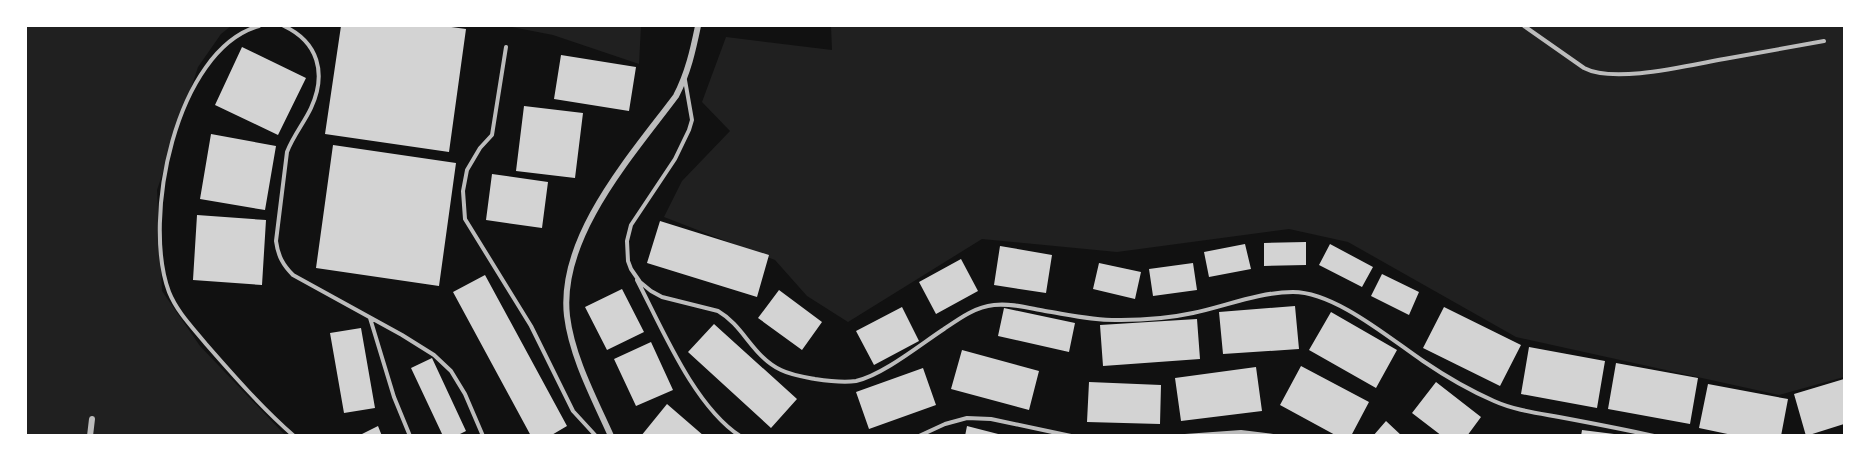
<svg xmlns="http://www.w3.org/2000/svg" width="1870" height="461" font-family="'Sofia Sans Condensed',sans-serif">
<style>
.green{fill:#202020}
.building{fill:#d3d3d3}
.lines{fill:none;stroke-linecap:round;stroke-linejoin:round}
.service{stroke:#bcbcbc;stroke-width:4}
.minor{stroke:#bcbcbc;stroke-width:6}
</style>
<rect width="100%" height="100%" fill="#111"/>
<path class="green" d="M 26,26 L 231,26 L 221,34 L 198,67 L 157,190 L 162,291 L 200,346 L 285,435 L 26,435 Z
M 507,26 L 641,26 L 639,64 L 553,35 Z
M 831,26 L 1844,26 L 1844,377 L 1779,395 L 1516,337 L 1348,242 L 1289,229 L 1117,252 L 982,239 L 848,322 L 807,296 L 775,260 L 664,217 L 682,181 L 730,131 L 702,102 L 726,37 L 832,50 Z"/>
<path class="building" d="M 341,26 L 444,26 L 466,29 L 449,152 L 325,134 Z
M 242,47 L 306,78 L 278,135 L 215,105 Z
M 561,55 L 636,67 L 629,111 L 554,99 Z
M 524,106 L 583,113 L 575,178 L 516,171 Z
M 211,134 L 276,146 L 265,210 L 200,199 Z
M 333,145 L 456,163 L 439,286 L 316,268 Z
M 492,174 L 548,182 L 542,228 L 486,220 Z
M 197,215 L 266,220 L 262,285 L 193,280 Z
M 660,221 L 769,255 L 757,297 L 647,263 Z
M 1306,242 L 1306,265 L 1264,266 L 1264,243 Z
M 1245,244 L 1251,269 L 1209,277 L 1204,252 Z
M 1330,244 L 1373,267 L 1362,287 L 1319,265 Z
M 1000,246 L 1052,255 L 1046,293 L 994,285 Z
M 961,259 L 978,291 L 936,314 L 919,282 Z
M 1099,263 L 1141,272 L 1135,299 L 1093,289 Z
M 1193,263 L 1197,290 L 1153,296 L 1149,269 Z
M 1382,274 L 1419,292 L 1409,315 L 1371,296 Z
M 485,275 L 567,426 L 550,436 L 531,436 L 453,292 Z
M 622,289 L 644,332 L 607,350 L 585,307 Z
M 779,290 L 822,322 L 802,350 L 758,318 Z
M 1295,306 L 1299,349 L 1223,354 L 1219,312 Z
M 902,307 L 919,341 L 874,365 L 856,331 Z
M 1444,307 L 1521,345 L 1500,386 L 1423,348 Z
M 1004,308 L 1075,323 L 1069,352 L 998,336 Z
M 1331,312 L 1397,350 L 1376,388 L 1309,350 Z
M 1197,319 L 1200,359 L 1103,366 L 1100,325 Z
M 714,324 L 797,399 L 771,428 L 688,352 Z
M 361,328 L 375,408 L 344,413 L 330,333 Z
M 651,342 L 673,390 L 636,406 L 614,359 Z
M 1529,347 L 1605,361 L 1597,408 L 1521,394 Z
M 962,350 L 1039,371 L 1029,410 L 951,389 Z
M 432,358 L 466,431 L 456,436 L 443,436 L 411,368 Z
M 1616,363 L 1698,378 L 1690,424 L 1608,409 Z
M 1301,366 L 1369,402 L 1351,436 L 1337,436 L 1280,405 Z
M 1256,367 L 1262,411 L 1181,421 L 1175,378 Z
M 923,368 L 936,405 L 869,429 L 856,392 Z
M 1844,379 L 1844,424 L 1806,436 L 1794,394 Z
M 1089,382 L 1161,385 L 1160,424 L 1087,422 Z
M 1436,382 L 1481,417 L 1467,436 L 1442,436 L 1412,413 Z
M 1708,384 L 1788,399 L 1781,436 L 1737,436 L 1699,428 Z
M 667,404 L 704,436 L 641,436 Z
M 1386,421 L 1402,436 L 1373,436 Z
M 378,426 L 382,436 L 358,436 Z
M 967,426 L 1002,435 L 1002,436 L 965,436 Z
M 1582,430 L 1614,434 L 1614,436 L 1581,436 Z"/>
<g class="lines">
<path class="service" d="M 259,26 C 175,50 142,220 169,292 C 177,312 193,328 206,344 C 234,376 262,408 294,436
M 284,26 C 318,42 327,73 311,108 C 304,123 293,136 287,152 L 276,241 C 278,256 283,265 293,275 L 402,335 L 434,355 L 451,371 L 465,394 L 483,436
M 1524,26 L 1584,68 C 1614,84 1690,65 1724,59 C 1757,53 1790,47 1824,41
M 506,47 L 492,135 L 480,148 L 467,170 L 463,191 L 465,219 L 531,326 L 573,411 L 596,436
M 685,80 L 692,120 L 689,130 L 675,159 L 631,225 L 627,241 L 628,261 L 631,269 L 640,282 L 651,291 L 662,297 L 718,311 C 744,326 752,356 781,370 C 791,375 804,377 815,379 C 828,381 843,383 856,381 C 883,375 921,344 944,329 C 960,318 975,307 994,305 C 1011,303 1028,308 1045,311 C 1070,315 1096,321 1121,320 C 1145,320 1170,318 1193,313 C 1226,306 1259,292 1293,292 C 1335,292 1389,338 1423,361 C 1445,376 1469,390 1494,401 C 1514,410 1537,413 1559,417 C 1591,423 1623,429 1654,436
M 637,280 C 662,328 694,406 740,436
M 370,318 L 394,397 L 410,436
M 919,436 L 945,424 L 967,418 L 991,419 L 1071,436
M 1185,436 L 1241,432 L 1273,436"/>
<path class="minor" d="M 90,436 L 92,419
M 611,436 C 594,398 572,357 567,316 C 558,237 632,155 676,96 C 688,73 693,50 698,26"/>
</g>
<rect width="1870" height="461" fill="none" stroke="#ffffff" stroke-width="54"/>
</svg>
